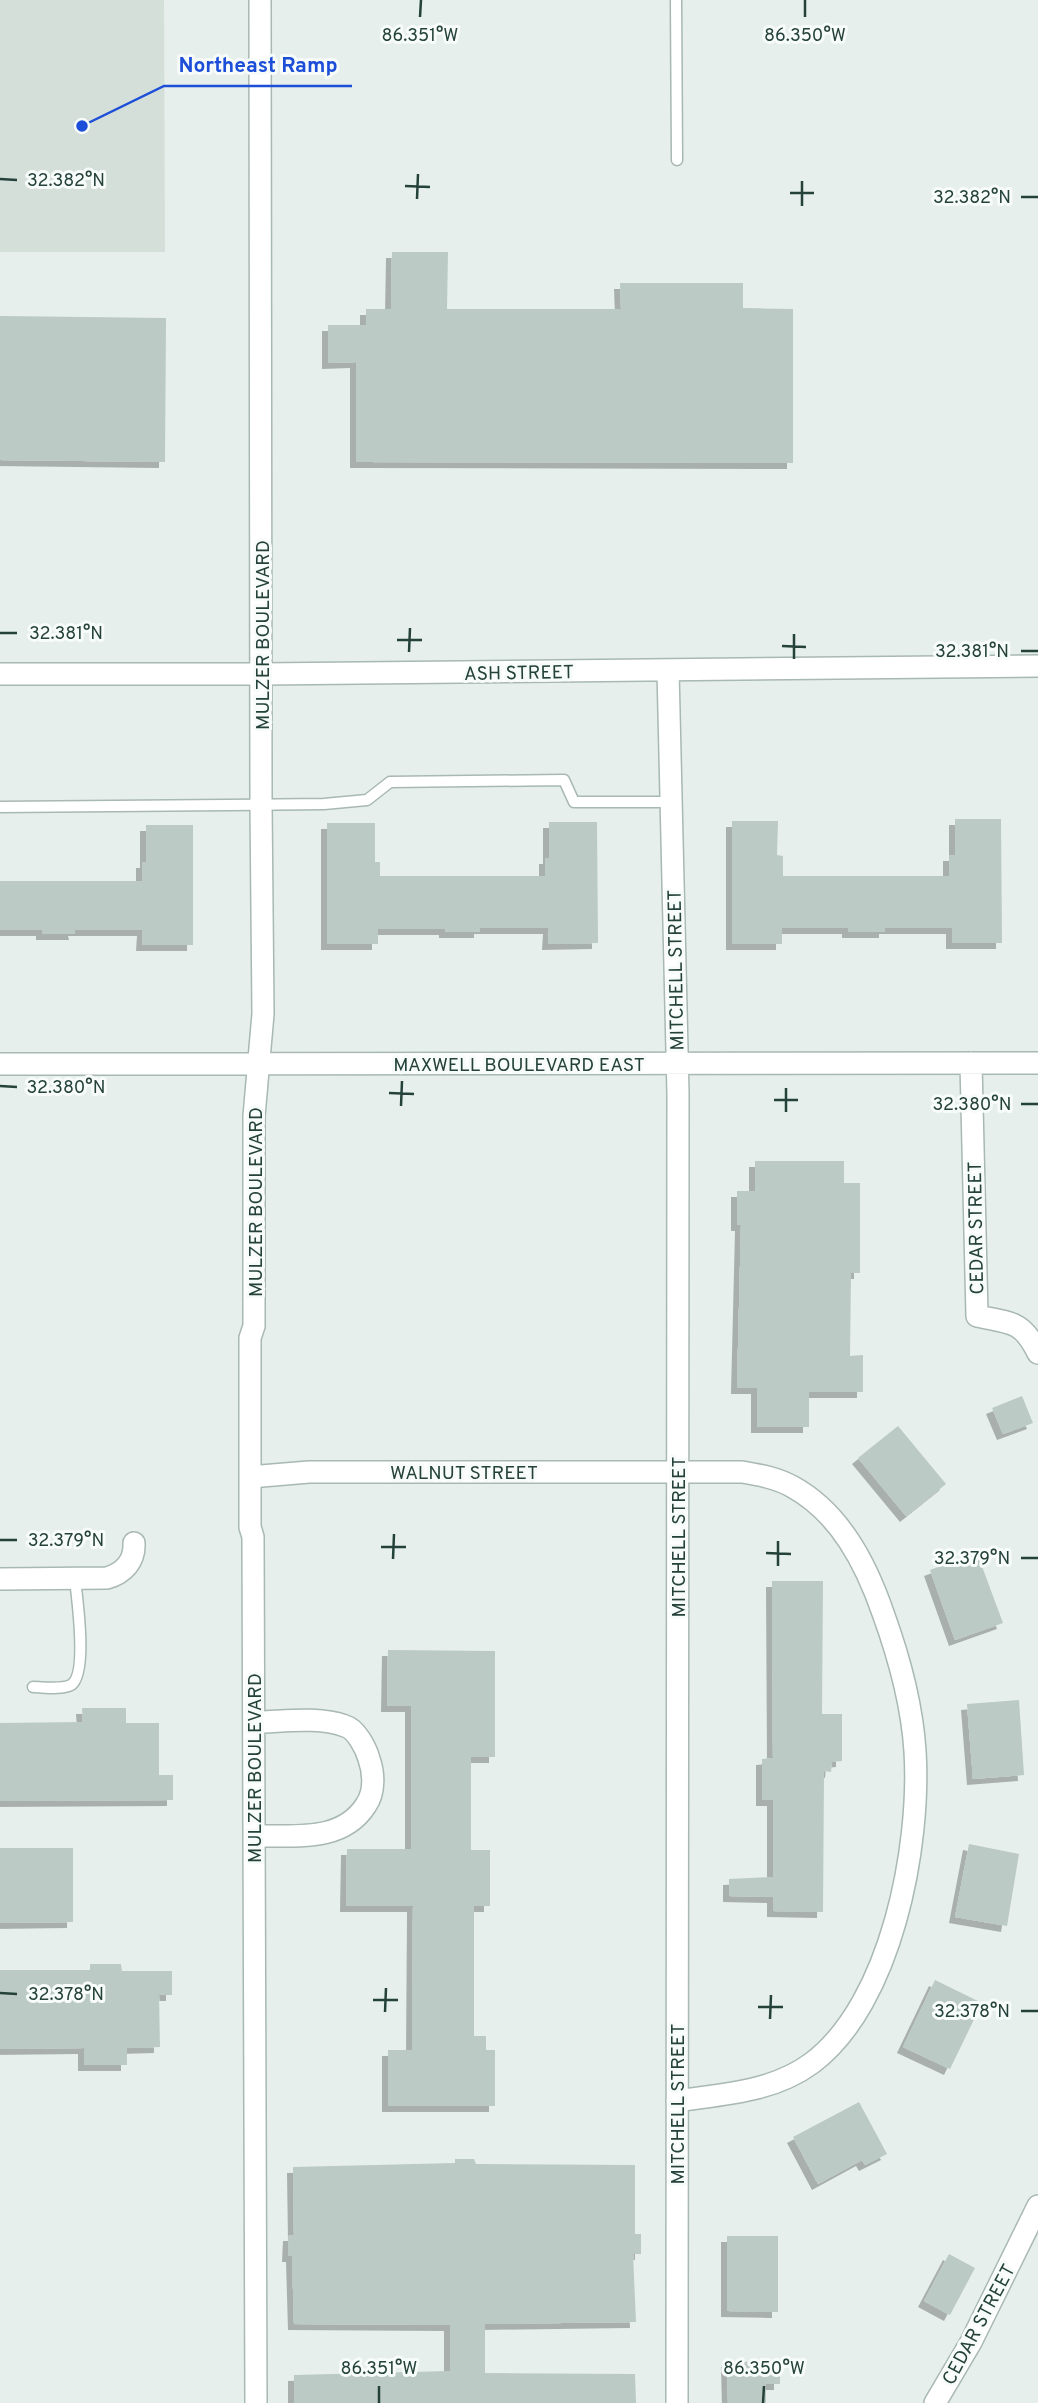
<svg xmlns="http://www.w3.org/2000/svg" width="1038" height="2403" font-family="Overpass,sans-serif">
<style>
.built{fill:#d4dfda}
.building{fill:#bbcac4;filter:url(#shadow)}
.lines{fill:none;stroke-linecap:round;stroke-linejoin:round}
.lane-casing{stroke:#a8b8b2;stroke-width:13}
.street-casing{stroke:#a8b8b2;stroke-width:24}
.lane{stroke:#fff;stroke-width:10}
.street{stroke:#fff;stroke-width:21}
.ticks{fill:none;stroke:#24423a;stroke-width:2.5}
.labels{text-anchor:middle;stroke-width:6;stroke-linejoin:round;paint-order:stroke}
.street-label{font-size:19px;fill:#24423a;stroke:#f7fbf9}
.ticks-label{font-size:18px;text-anchor:middle;fill:#24423a;stroke:#f7fbf9;stroke-width:6;stroke-linejoin:round;paint-order:stroke}
.leader{fill:none;stroke:#1d4ed8;stroke-width:2.5}
.callout-dot{fill:#1d4ed8;stroke:#f7fbf9;stroke-width:2.5}
.callout-label{font-size:21px;text-anchor:middle;font-weight:bold;fill:#1d4ed8;stroke:#f7fbf9;stroke-width:6;stroke-linejoin:round;paint-order:stroke}
</style>
<defs>
<filter id="shadow"><feDropShadow dx="-6" dy="6" stdDeviation="0" flood-color="#0004"/></filter>
</defs>
<rect width="100%" height="100%" fill="#e6efeb"/>
<path class="built" d="M 0,0 L 164,0 L 165,252 L 0,252 Z"/>
<path class="building" d="M 392,252 L 448,252 L 447,309 L 621,309 L 620,283 L 743,283 L 743,308 L 793,309 L 793,463 L 356,462 L 356,362 L 328,363 L 328,325 L 366,325 L 366,309 L 391,309 Z
M 0,316 L 166,318 L 165,462 L 0,460 Z
M 955,819 L 1001,819 L 1002,943 L 952,943 L 952,928 L 885,928 L 885,932 L 848,932 L 848,928 L 782,928 L 782,944 L 732,944 L 732,821 L 778,821 L 777,855 L 783,856 L 783,876 L 949,876 L 949,855 L 955,855 Z
M 549,822 L 597,822 L 598,943 L 548,944 L 549,928 L 480,928 L 480,932 L 445,932 L 445,929 L 378,929 L 378,944 L 327,944 L 327,823 L 375,823 L 375,862 L 380,862 L 380,876 L 545,876 L 545,858 L 549,858 Z
M 146,825 L 193,825 L 193,945 L 142,945 L 143,930 L 74,930 L 75,934 L 42,934 L 42,930 L 0,930 L 0,881 L 142,881 L 142,862 L 146,862 Z
M 755,1161 L 844,1161 L 844,1183 L 860,1183 L 860,1273 L 851,1273 L 850,1356 L 863,1355 L 863,1392 L 809,1392 L 809,1427 L 757,1427 L 757,1388 L 737,1388 L 741,1225 L 737,1225 L 737,1191 L 755,1191 Z
M 1022,1396 L 1033,1423 L 1003,1434 L 992,1408 Z
M 898,1426 L 946,1484 L 906,1516 L 858,1458 Z
M 977,1553 L 1003,1623 L 955,1640 L 930,1570 Z
M 772,1581 L 823,1581 L 822,1714 L 842,1714 L 842,1761 L 832,1762 L 831,1772 L 824,1771 L 823,1912 L 773,1911 L 773,1897 L 729,1896 L 729,1879 L 773,1877 L 773,1800 L 762,1800 L 762,1759 L 773,1758 Z
M 388,1650 L 495,1651 L 495,1757 L 471,1757 L 471,1850 L 490,1850 L 490,1906 L 474,1906 L 474,2036 L 486,2036 L 486,2050 L 495,2050 L 495,2106 L 388,2106 L 388,2050 L 412,2050 L 413,1906 L 346,1906 L 347,1849 L 411,1849 L 411,1706 L 387,1706 Z
M 1019,1700 L 1024,1775 L 973,1779 L 967,1704 Z
M 82,1708 L 126,1708 L 126,1723 L 159,1723 L 159,1775 L 173,1775 L 173,1800 L 0,1801 L 0,1723 L 83,1722 Z
M 969,1844 L 1019,1854 L 1007,1926 L 955,1917 Z
M 0,1848 L 73,1848 L 73,1922 L 0,1923 Z
M 90,1964 L 121,1964 L 122,1971 L 172,1971 L 172,1995 L 159,1995 L 160,2047 L 127,2048 L 127,2065 L 84,2065 L 84,2048 L 0,2049 L 0,1970 L 90,1970 Z
M 935,1980 L 982,2003 L 950,2069 L 903,2047 Z
M 859,2102 L 887,2154 L 865,2165 L 862,2160 L 818,2184 L 793,2137 Z
M 455,2159 L 474,2159 L 476,2164 L 635,2165 L 635,2234 L 641,2234 L 641,2254 L 633,2254 L 636,2322 L 485,2324 L 485,2373 L 635,2374 L 636,2403 L 294,2403 L 294,2375 L 450,2371 L 450,2325 L 294,2324 L 292,2256 L 288,2256 L 289,2235 L 294,2235 L 293,2167 L 455,2163 Z
M 727,2236 L 778,2236 L 778,2312 L 727,2311 Z
M 949,2254 L 975,2268 L 950,2315 L 924,2301 Z
M 727,2361 L 780,2363 L 780,2384 L 766,2384 L 766,2403 L 728,2403 Z"/>
<g class="lines">
<g class="lane-casing">
<path id="lane" d="M 676,0 L 677,160
M 0,807 L 324,804 L 367,800 L 390,782 L 564,780 L 574,802 L 671,802
M 33,1687 C 43,1687 61,1690 71,1685 C 88,1674 77,1598 75,1579"/>
</g>
<g class="street-casing">
<path id="street" d="M 668,670 L 678,1093 L 677,2403
M 0,674 L 262,674 L 1038,666
M 971,1063 L 977,1316 C 1010,1323 1022,1320 1038,1353
M 0,1064 L 1038,1063
M 250,1477 L 309,1472 L 742,1472 C 760,1475 777,1478 793,1487 C 840,1513 866,1564 883,1613 C 899,1657 912,1704 915,1751 C 921,1845 892,2003 812,2063 C 773,2092 724,2094 677,2101
M 0,1579 L 107,1578 C 124,1573 135,1561 134,1543
M 254,1722 C 282,1722 317,1716 345,1726 C 356,1729 366,1748 369,1759 C 374,1773 375,1792 366,1805 C 342,1843 294,1835 254,1836
M 256,2403 L 253,1537 L 250,1527 L 250,1338 L 254,1326 L 254,1116 L 263,1014 L 261,804 L 260,0
M 935,2403 L 971,2342 L 1038,2206"/>
</g>
<use href="#lane" class="lane"/>
<use href="#street" class="street"/>
</g>
<path class="ticks" d="M 420,17 L 421,0M 805,17 L 805,0M 0,179 L 17,180M 405,186 L 430,187M 790,193 L 814,193M 1021,197 L 1038,197M 417,199 L 418,174M 802,206 L 802,181M 0,633 L 17,633M 397,640 L 422,640M 782,646 L 806,647M 1021,651 L 1038,651M 409,652 L 410,628M 794,659 L 794,634M 0,1086 L 17,1087M 389,1093 L 414,1094M 774,1100 L 798,1100M 1021,1104 L 1038,1104M 401,1106 L 402,1081M 786,1112 L 786,1088M 0,1540 L 17,1540M 381,1547 L 406,1547M 766,1553 L 791,1554M 1021,1558 L 1038,1558M 393,1559 L 394,1534M 778,1566 L 778,1541M 0,1993 L 17,1994M 373,2000 L 398,2000M 758,2007 L 783,2007M 1021,2011 L 1038,2011M 385,2012 L 386,1988M 770,2019 L 771,1995M 379,2403 L 379,2386M 763,2403 L 764,2386"/>
<g class="labels">
<g class="street-label">
<text transform="translate(262 635) rotate(-90)" y="7">MULZER BOULEVARD</text>
<text transform="translate(519 672) rotate(-1)" y="7">ASH STREET</text>
<text transform="translate(675 970) rotate(-91)" y="7">MITCHELL STREET</text>
<text x="519" y="1071">MAXWELL BOULEVARD EAST</text>
<text transform="translate(255 1202) rotate(-90)" y="7">MULZER BOULEVARD</text>
<text transform="translate(975 1228) rotate(-91)" y="7">CEDAR STREET</text>
<text x="464" y="1479">WALNUT STREET</text>
<text transform="translate(678 1537) rotate(-90)" y="7">MITCHELL STREET</text>
<text transform="translate(254 1768) rotate(-90)" y="7">MULZER BOULEVARD</text>
<text transform="translate(677 2104) rotate(-90)" y="7">MITCHELL STREET</text>
<text transform="translate(978 2324) rotate(-62)" y="7">CEDAR STREET</text>
</g>
</g>
<g class="ticks-label">
<text x="420" y="41">86.351°W</text>
<text x="805" y="41">86.350°W</text>
<text x="66" y="186">32.382°N</text>
<text x="972" y="203">32.382°N</text>
<text x="66" y="639">32.381°N</text>
<text x="972" y="657">32.381°N</text>
<text x="66" y="1093">32.380°N</text>
<text x="972" y="1110">32.380°N</text>
<text x="66" y="1546">32.379°N</text>
<text x="972" y="1564">32.379°N</text>
<text x="66" y="2000">32.378°N</text>
<text x="972" y="2017">32.378°N</text>
<text x="379" y="2374">86.351°W</text>
<text x="764" y="2374">86.350°W</text>
</g>
<path class="leader" d="M82 126L164 86H352"/>
<circle class="callout-dot" cx="82" cy="126" r="7"/>
<g class="callout-label">
<text x="258" y="72">Northeast Ramp</text>
</g>
</svg>
